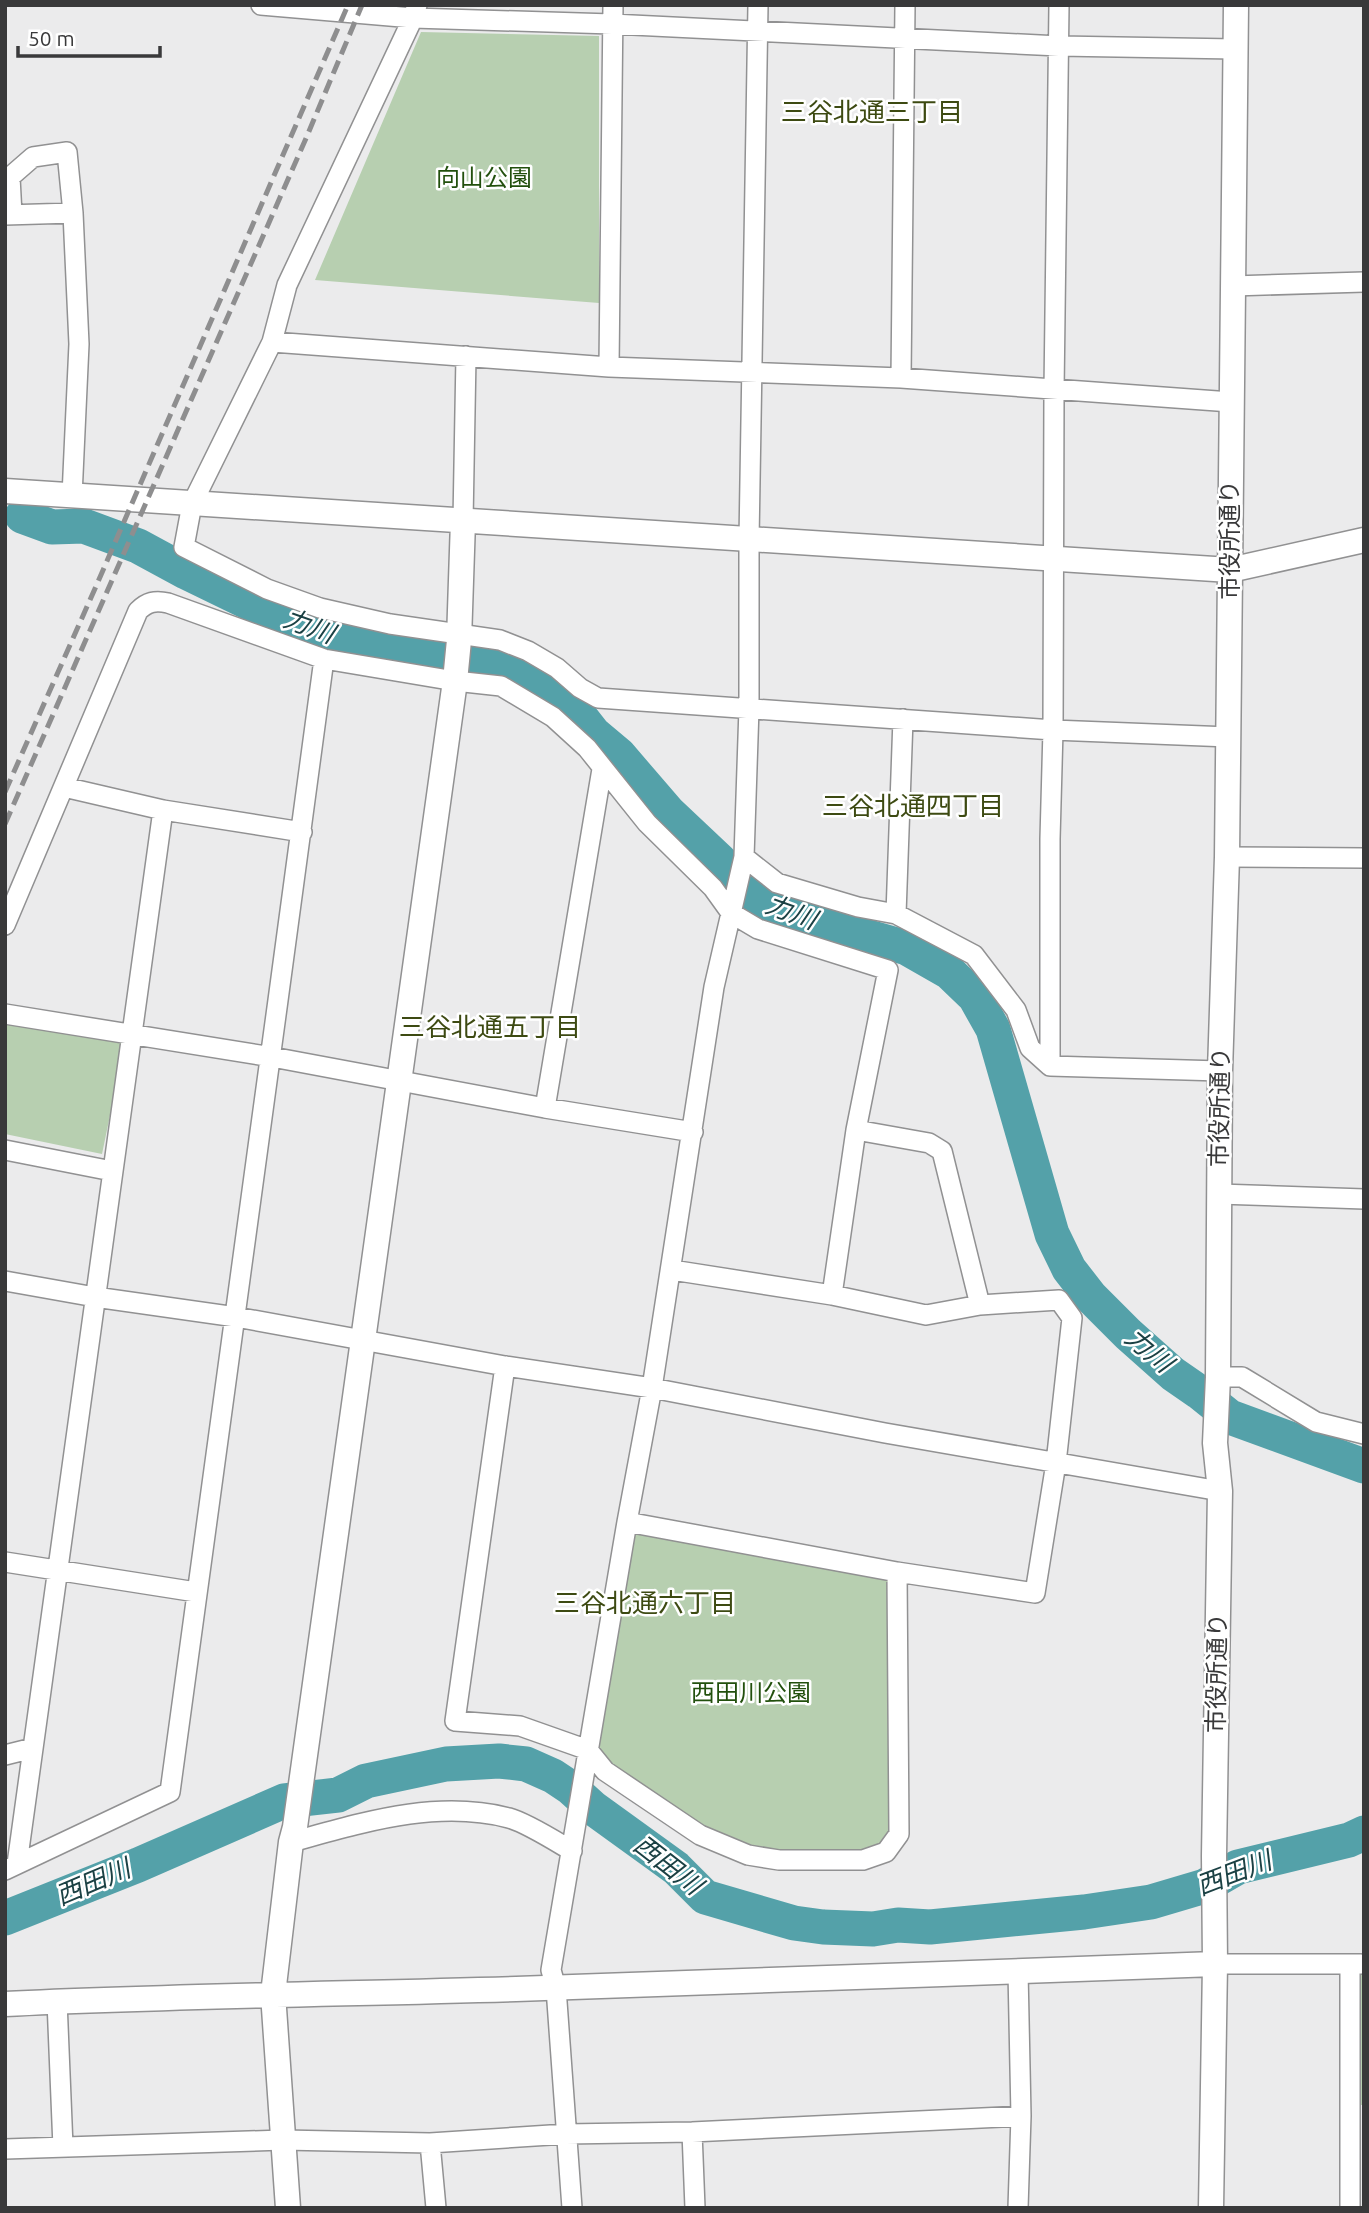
<svg xmlns="http://www.w3.org/2000/svg" width="1369" height="2213" font-family="Ubuntu,'Noto Sans JP',sans-serif">
<style>
.green{fill:#b7cfb0}
.lines{fill:none;stroke-linecap:round;stroke-linejoin:round}
.river{stroke:#54a1a9;stroke-width:35}
.minor-casing{stroke:#919192;stroke-width:22}
.tertiary-casing{stroke:#919192;stroke-width:27}
.minor{stroke:#fff;stroke-width:19}
.tertiary{stroke:#fff;stroke-width:24}
.rail{stroke:#8e8e8f;stroke-width:5;stroke-dasharray:14 7;stroke-linecap:butt}
.labels{text-anchor:middle;stroke-width:5;stroke-linejoin:round;paint-order:stroke}
.park-label{font-size:24px;fill:#22500d;stroke:#fff}
.street-label{font-size:24px;fill:#39393a;stroke:#fff}
.neighbourhood-label{font-size:26px;fill:#3d4a12;stroke:#fff}
.water-label{font-size:26px;font-style:italic;fill:#1b4144;stroke:#fff}
</style>
<rect width="100%" height="100%" fill="#ebebec"/>
<path class="green" d="M 421,32 L 599,36 L 599,303 L 315,280 Z
M 5,1024 L 126,1038 L 102,1154 L 5,1134 Z
M 627,1522 L 897,1572 L 899,1834 L 886,1852 L 748,1855 L 588,1750 Z
M 1350,1964 L 1364,1965 L 1364,2105 L 1351,2105 Z"/>
<g class="lines">
<path class="river" d="M 22,516 L 52,527 L 84,526 L 138,546 L 186,572 L 293,624 L 362,644 L 431,656 L 500,658 L 561,692 L 594,734 L 619,755 L 668,812 L 720,861 L 754,898 L 782,912 L 907,948 L 949,972 L 975,997 L 993,1029 L 1052,1234 L 1069,1269 L 1090,1296 L 1128,1334 L 1173,1374 L 1199,1392 L 1230,1417 L 1364,1466
M 5,1918 L 138,1865 L 284,1801 L 338,1795 L 366,1781 L 446,1764 L 499,1761 L 526,1764 L 553,1776 L 571,1788 L 593,1808 L 676,1868 L 705,1897 L 794,1923 L 823,1927 L 873,1929 L 898,1925 L 930,1927 L 1084,1912 L 1151,1902 L 1205,1886 L 1238,1867 L 1349,1840 L 1364,1833"/>
<g class="minor-casing">
<path id="minor" d="M 261,5 L 413,18 L 612,24 L 1059,46 L 1235,49
M 417,5 L 413,18 L 287,285 L 272,342 L 192,504 L 184,547 L 267,589 L 320,608 L 390,624 L 500,640 L 528,651 L 557,668 L 580,688 L 598,698 L 1053,730 L 1229,737
M 5,215 L 73,213
M 12,215 L 10,177 L 33,157 L 67,152 L 73,213 L 79,344 L 72,496
M 1233,286 L 1364,282
M 272,342 L 609,367 L 901,378 L 1231,402
M 609,367 L 613,5
M 901,378 L 905,5
M 463,521 L 466,356
M 163,810 L 302,832
M 744,857 L 777,883 L 858,907 L 896,914 L 974,955 L 1016,1010 L 1030,1048 L 1050,1066 L 1220,1071
M 1227,857 L 1364,858
M 896,914 L 903,719
M 5,925 L 138,611 C 147,602 155,600 168,603 L 324,659 L 455,681 L 501,686 L 553,717 L 587,748 L 647,823 L 713,888 L 731,913 L 758,929 L 888,970 L 856,1130 L 832,1295 L 672,1270
M 5,1014 L 272,1057 L 545,1108 L 693,1132
M 1050,1066 L 1050,839 L 1053,730 L 1054,391 L 1059,5
M 545,1108 L 602,769
M 856,1130 L 929,1143 L 942,1151 L 980,1305
M 5,1150 L 112,1171
M 1219,1194 L 1364,1199
M 5,1281 L 95,1297 L 236,1317 L 505,1366 L 652,1388 L 885,1433 L 1220,1491
M 505,1366 L 455,1721 L 520,1726 L 588,1750 L 605,1771 L 700,1835 L 748,1855 L 779,1860 L 863,1860 L 886,1852 L 899,1834 L 897,1572
M 1218,1377 L 1242,1377 L 1316,1422 L 1364,1434
M 627,1522 L 897,1572 L 1035,1593 L 1056,1463 L 1072,1318 L 1059,1300 L 980,1305 L 926,1315 L 832,1295
M 5,1562 L 196,1592
M 5,1755 L 33,1748
M 291,1842 C 362,1823 435,1799 509,1818 C 527,1823 555,1841 572,1851
M 17,1864 L 163,810 L 64,787
M 5,1870 L 170,1792 C 218,1414 275,1037 324,659
M 1215,1964 L 1361,1964
M 1018,1971 L 1021,2116 L 1018,2208
M 57,2001 L 63,2147
M 692,2132 L 695,2208
M 430,2143 L 436,2208
M 5,2149 L 283,2140 L 430,2143 L 566,2134 L 692,2132 L 1021,2116
M 572,2208 L 556,1988 L 551,1970 L 627,1522 L 652,1388 L 714,987 L 744,857 L 749,708 L 749,540 L 758,5
M 1350,2208 L 1350,1964"/>
</g>
<g class="tertiary-casing">
<path id="tertiary" d="M 5,491 L 1230,570 L 1364,540
M 5,2004 C 175,1996 346,1994 516,1989 C 749,1982 982,1972 1215,1964
M 288,2208 L 273,1994 L 291,1842 L 295,1827 L 455,681 L 459,640 L 463,521
M 1211,2208 L 1215,1964 L 1214,1856 L 1220,1491 L 1215,1443 L 1218,1377 L 1220,1071 L 1227,857 L 1236,5"/>
</g>
<use href="#minor" class="minor"/>
<use href="#tertiary" class="tertiary"/>
<path class="rail" d="M 5,792 L 97,584 L 348,5
M 5,824 L 307,136 L 362,5"/>
</g>
<g class="labels">
<g class="park-label">
<text x="484" y="186">向山公園</text>
<text x="751" y="1701">西田川公園</text>
</g>
<g class="street-label">
<text transform="translate(1230 540) rotate(-90)" y="8">市役所通り</text>
<text transform="translate(1220 1107) rotate(-89)" y="8">市役所通り</text>
<text transform="translate(1217 1673) rotate(-89)" y="8">市役所通り</text>
</g>
<g class="neighbourhood-label">
<text x="872" y="121">三谷北通三丁目</text>
<text x="913" y="815">三谷北通四丁目</text>
<text x="490" y="1036">三谷北通五丁目</text>
<text x="645" y="1612">三谷北通六丁目</text>
</g>
<g class="water-label">
<text transform="translate(309 626) rotate(20)" y="9">力川</text>
<text transform="translate(791 912) rotate(20)" y="9">力川</text>
<text transform="translate(1149 1350) rotate(40)" y="9">力川</text>
<text transform="translate(668 1865) rotate(38)" y="9">西田川</text>
<text transform="translate(1234 1873) rotate(-21)" y="9">西田川</text>
<text transform="translate(93 1882) rotate(-23)" y="9">西田川</text>
</g>
</g>
<rect width="1369" height="2213" fill="none" stroke="#39393a" stroke-width="14"/>
<path d="M18 46v10h142v-10" fill="none" stroke="#39393a" stroke-width="3.5"/>
<text x="28" y="46" font-size="21" fill="#39393a" stroke="#ffffff" stroke-width="5" paint-order="stroke">50 m</text>
</svg>
